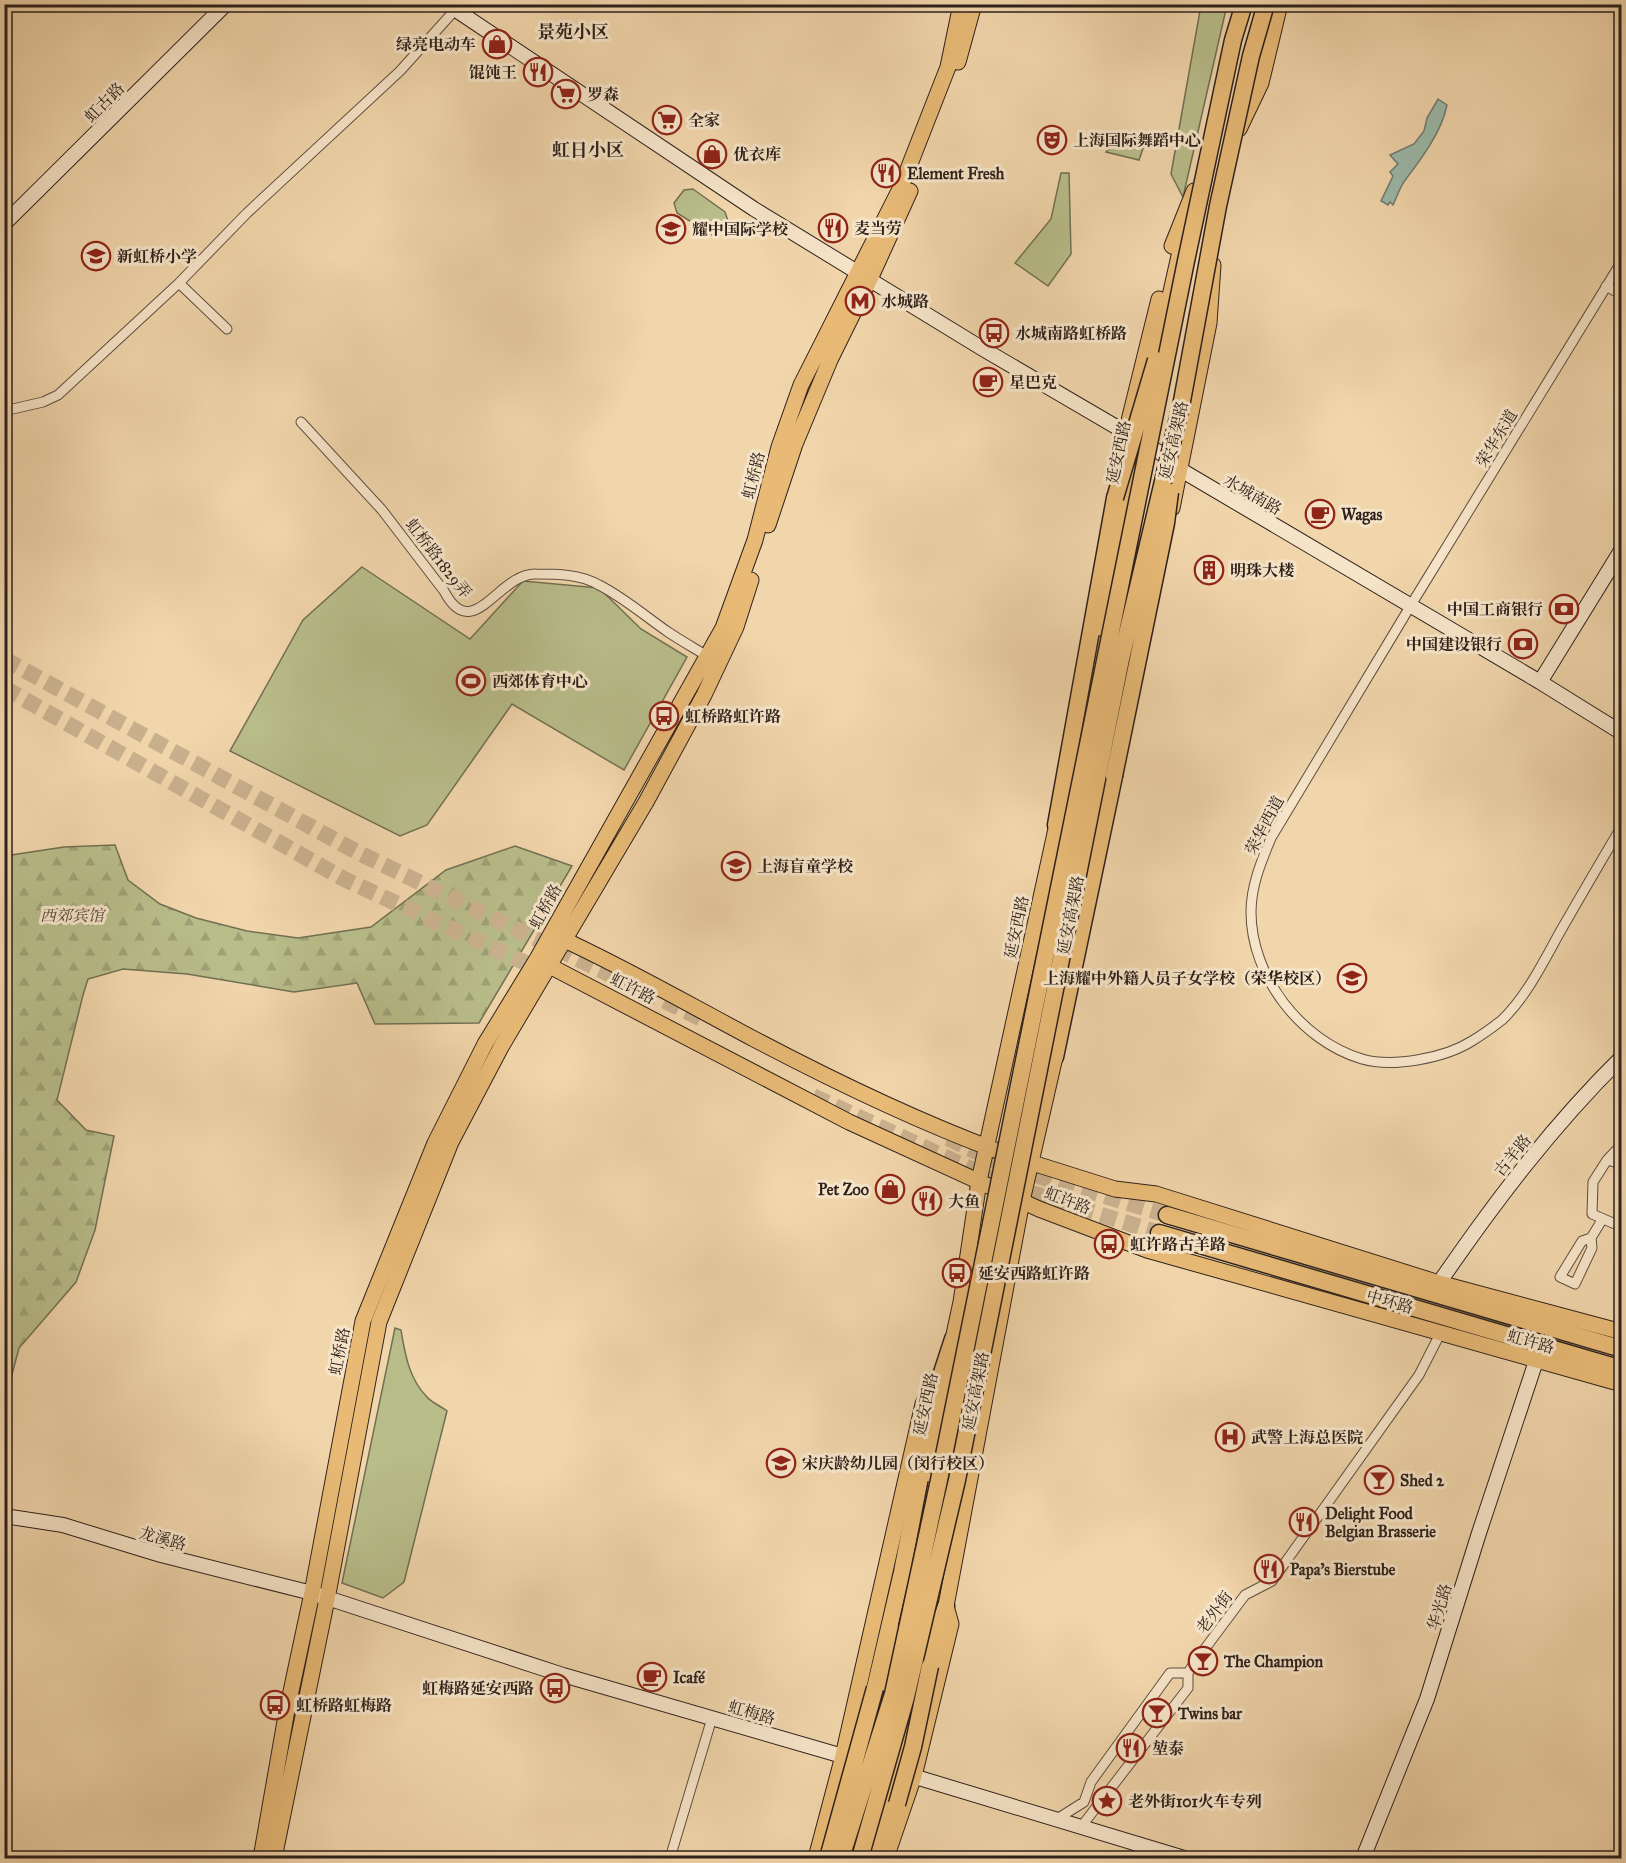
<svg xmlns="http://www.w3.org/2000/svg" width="1626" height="1863" font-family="'IM FELL Great Primer','Noto Serif SC',serif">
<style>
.green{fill:#b8bd8a;stroke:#726f53;stroke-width:1.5}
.forest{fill:url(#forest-firs);stroke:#726f53;stroke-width:1.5}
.water{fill:#9bb9aa;stroke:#6f7c71;stroke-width:1.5}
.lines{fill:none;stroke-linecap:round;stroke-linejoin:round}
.highway-tunnel{stroke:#cab18e;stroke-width:16;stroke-dasharray:16 8;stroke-linecap:butt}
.street-casing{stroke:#5e4e40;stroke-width:11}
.secondary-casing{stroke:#2d211c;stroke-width:16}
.primary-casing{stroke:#2d211c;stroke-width:17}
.highway-casing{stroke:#2d211c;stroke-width:19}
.street{stroke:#f6e4c8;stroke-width:9}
.secondary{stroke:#f6e4c8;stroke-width:14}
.primary{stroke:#e8ba76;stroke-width:15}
.highway{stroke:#e8ba76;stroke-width:16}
.highway-bridge-casing{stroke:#2d211c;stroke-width:19;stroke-linecap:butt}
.highway-bridge{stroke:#e8ba76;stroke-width:16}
.labels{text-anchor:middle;stroke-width:6;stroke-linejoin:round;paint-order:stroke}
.poi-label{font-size:16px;font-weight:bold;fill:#2d211c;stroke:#f6e4c8;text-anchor:start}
.street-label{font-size:16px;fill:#2d211c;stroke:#f6e4c8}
.park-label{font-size:16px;font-style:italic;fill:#504838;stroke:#f6e4c8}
.neighbourhood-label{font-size:18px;font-weight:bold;fill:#2d211c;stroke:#f6e4c8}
</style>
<defs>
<pattern id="forest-firs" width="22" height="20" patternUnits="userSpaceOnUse" patternTransform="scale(1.5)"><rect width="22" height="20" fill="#b8bd8a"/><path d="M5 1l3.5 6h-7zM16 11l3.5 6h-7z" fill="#9ea276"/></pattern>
</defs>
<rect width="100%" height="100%" fill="#f1d5ab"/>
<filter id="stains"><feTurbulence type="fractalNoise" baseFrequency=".00333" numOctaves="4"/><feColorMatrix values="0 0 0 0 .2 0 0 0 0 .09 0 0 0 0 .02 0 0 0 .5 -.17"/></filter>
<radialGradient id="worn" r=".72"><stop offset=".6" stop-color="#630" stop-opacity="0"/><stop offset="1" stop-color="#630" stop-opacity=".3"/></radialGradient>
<path class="green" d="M 1201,5 L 1227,5 L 1183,197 L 1171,174 Z
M 1135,134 L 1147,137 L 1139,160 L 1106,152 L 1121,135 Z
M 1061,173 L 1069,173 L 1071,254 L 1048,286 L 1015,263 L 1051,219 Z
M 693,189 L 725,212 L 728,221 L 721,231 L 712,235 L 677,213 L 674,203 L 684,190 Z
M 362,567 L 470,639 L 523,581 L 599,588 L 641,629 L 687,657 L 624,770 L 512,704 L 427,825 L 400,836 L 230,751 L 303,620 Z
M 395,1328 L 401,1330 C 405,1354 409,1379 427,1397 C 432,1403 441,1406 447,1411 L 404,1582 L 383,1598 L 342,1583 Z"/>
<path class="forest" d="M 115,845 L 128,880 L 160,904 L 196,918 L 247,931 L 298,938 L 371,927 L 446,870 L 515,846 L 572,866 L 479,1023 L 375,1024 L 357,983 L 294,992 L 187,974 L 123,969 L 88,979 L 83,995 L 57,1100 L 86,1130 L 114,1136 L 95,1230 L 76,1282 L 19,1348 L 7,1393 L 5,1395 L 5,856 L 64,847 Z"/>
<path class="water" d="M 1438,99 L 1447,105 C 1442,131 1422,158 1406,179 C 1400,186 1397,197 1393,205 L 1390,202 L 1388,205 L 1381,201 L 1393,176 L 1390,172 L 1398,164 L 1390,155 L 1414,144 L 1424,131 L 1427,118 Z"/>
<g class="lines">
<path class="highway-tunnel" d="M 4,659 L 357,852 L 706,1021
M 4,688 L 344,879 L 545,972
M 813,1096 L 1006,1185 L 1159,1233
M 948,1138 L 1006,1166 L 1167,1215"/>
<g class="street-casing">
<path id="street" d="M 1622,261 L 1411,605 L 1271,838 C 1261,862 1251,886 1251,912 C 1251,976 1301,1041 1362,1059 C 1393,1068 1445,1058 1472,1041 C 1482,1035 1493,1027 1502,1020 C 1529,994 1546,956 1564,925 C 1583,892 1602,859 1622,826
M 179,283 L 227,329
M 1606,286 L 1622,295
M 4,411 L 43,402 L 58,395 L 179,283 L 247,213 L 400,71 L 455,10
M 301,422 L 382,510 L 444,591 C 473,646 498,573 536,574 C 557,574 580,574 599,585 C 623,597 645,616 668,632 C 680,640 694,648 707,656
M 1622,1144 L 1607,1160 L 1593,1182 L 1592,1214 L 1622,1227
M 1607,1160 L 1622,1164
M 1591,1238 L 1592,1248 L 1575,1284 L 1560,1277 L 1582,1241 L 1591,1238 L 1602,1220
M 1057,1819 L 1084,1802 L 1091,1782 L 1170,1673 L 1188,1673
M 1081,1827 L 1188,1688 L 1188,1673 L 1195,1662 L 1245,1595 L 1272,1581 L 1419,1375 L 1440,1334
M 670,1858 L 712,1718"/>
</g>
<g class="secondary-casing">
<path id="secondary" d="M 447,4 L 754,209 L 983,349 L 1154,449 L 1167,457 L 1181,470 L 1540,682 L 1622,733
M 4,224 L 226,4
M 1540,682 L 1622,549
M 1439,1283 C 1494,1203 1552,1126 1622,1057
M 4,1516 L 63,1525 L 161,1555 L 312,1593 L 563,1675 L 853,1759
M 906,1774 L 1184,1858
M 1363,1858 L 1427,1699 L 1479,1533 L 1536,1361"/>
</g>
<g class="primary-casing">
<path id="primary" d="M 958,62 L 974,4
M 1239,129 L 1261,83 L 1280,4
M 1172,246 L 1194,191
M 1153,372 L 1183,238
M 1121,453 L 1159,299
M 1172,508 L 1209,323 L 1213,265
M 768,525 L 795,444 L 830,360 L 870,279 L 910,191
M 1100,628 L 1136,449
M 556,936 C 624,967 688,1004 754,1039 C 832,1080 912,1119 995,1150
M 542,962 L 849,1122 L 1039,1209 L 1147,1250 L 1622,1384
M 1023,1160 L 1115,1189 L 1156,1194 L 1439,1283 L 1622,1332
M 929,1474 L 950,1370 L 953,1339 L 961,1302 L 979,1181 L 1059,815
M 919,1667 L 946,1606 L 1022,1201 L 1055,1057 L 1056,1045
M 877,1724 L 896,1633
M 880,1827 L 896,1771 L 909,1711
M 261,1858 L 287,1710 L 312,1593 L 363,1321 L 435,1143 L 485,1044 L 537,959 L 723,628 L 755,540 L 779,447 L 801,385 L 901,187 L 948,67 L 961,4
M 274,1858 L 327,1599 L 379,1322 L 451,1142 L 501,1047 L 646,802 L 704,695 L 736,627 L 751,580
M 816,1858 L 843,1756 L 923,1404 L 935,1378
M 886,1858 L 914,1776 L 951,1624 L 946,1606"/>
</g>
<g class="highway-casing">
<path id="highway" d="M 1056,825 L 1115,498
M 1055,1057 L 1114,776
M 1167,1215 L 1622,1349
M 1159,1233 L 1622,1369
M 930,1666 L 946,1606
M 875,1688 L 902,1572 L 937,1388 L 953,1339
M 874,1858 L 897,1804"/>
</g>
<use href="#street" class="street"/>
<use href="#secondary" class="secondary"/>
<use href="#primary" class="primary"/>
<use href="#highway" class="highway"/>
<g class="highway-bridge-casing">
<path id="highway-bridge" d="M 1115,498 L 1156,360
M 1114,776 L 1166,523 L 1170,492
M 897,1804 L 913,1747 L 930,1666
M 828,1858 L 875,1688
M 841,1858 L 893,1694 L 939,1480 L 1186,261 L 1233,40 L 1244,4
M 860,1858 L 906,1697 L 957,1480 L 1121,659 L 1182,401 L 1218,206 L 1251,56 L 1266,4"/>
</g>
<use href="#highway-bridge" class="highway-bridge"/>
</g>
<defs>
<g id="shop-ring" transform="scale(1.5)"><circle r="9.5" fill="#f6e4c8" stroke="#8f2418" stroke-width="1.5"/><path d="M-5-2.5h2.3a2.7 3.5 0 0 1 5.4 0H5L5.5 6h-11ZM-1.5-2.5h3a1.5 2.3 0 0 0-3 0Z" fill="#8f2418"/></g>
<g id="restaurant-ring" transform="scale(1.5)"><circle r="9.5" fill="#f6e4c8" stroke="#8f2418" stroke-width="1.5"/><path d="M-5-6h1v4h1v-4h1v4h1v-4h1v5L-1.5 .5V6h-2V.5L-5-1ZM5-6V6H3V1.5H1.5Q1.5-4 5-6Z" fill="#8f2418"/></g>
<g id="supermarket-ring" transform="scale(1.5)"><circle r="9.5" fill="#f6e4c8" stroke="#8f2418" stroke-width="1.5"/><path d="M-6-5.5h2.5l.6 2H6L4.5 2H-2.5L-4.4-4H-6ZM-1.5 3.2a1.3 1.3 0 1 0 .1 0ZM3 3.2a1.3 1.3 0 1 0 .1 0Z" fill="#8f2418"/></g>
<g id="theatre-ring" transform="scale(1.5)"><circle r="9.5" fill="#f6e4c8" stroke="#8f2418" stroke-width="1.5"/><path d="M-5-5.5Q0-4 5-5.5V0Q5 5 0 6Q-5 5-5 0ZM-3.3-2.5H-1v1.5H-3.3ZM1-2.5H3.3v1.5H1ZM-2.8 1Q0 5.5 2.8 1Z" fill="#8f2418"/></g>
<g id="school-ring" transform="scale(1.5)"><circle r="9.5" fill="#f6e4c8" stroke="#8f2418" stroke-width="1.5"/><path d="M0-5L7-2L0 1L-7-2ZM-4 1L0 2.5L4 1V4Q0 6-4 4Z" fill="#8f2418"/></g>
<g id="metro-ring" transform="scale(1.5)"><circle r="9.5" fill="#f6e4c8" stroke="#8f2418" stroke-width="1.5"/><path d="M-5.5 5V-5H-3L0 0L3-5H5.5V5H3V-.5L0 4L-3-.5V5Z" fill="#8f2418"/></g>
<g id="bus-ring" transform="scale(1.5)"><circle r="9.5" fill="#f6e4c8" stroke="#8f2418" stroke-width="1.5"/><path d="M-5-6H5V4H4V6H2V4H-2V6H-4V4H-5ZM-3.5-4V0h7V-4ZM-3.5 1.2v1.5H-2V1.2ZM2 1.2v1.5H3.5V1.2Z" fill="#8f2418"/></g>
<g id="cafe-ring" transform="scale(1.5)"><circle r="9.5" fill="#f6e4c8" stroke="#8f2418" stroke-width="1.5"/><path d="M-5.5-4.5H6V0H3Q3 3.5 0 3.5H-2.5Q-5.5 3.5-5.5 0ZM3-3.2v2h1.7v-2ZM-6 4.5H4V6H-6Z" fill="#8f2418"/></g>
<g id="building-ring" transform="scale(1.5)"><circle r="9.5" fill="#f6e4c8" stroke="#8f2418" stroke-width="1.5"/><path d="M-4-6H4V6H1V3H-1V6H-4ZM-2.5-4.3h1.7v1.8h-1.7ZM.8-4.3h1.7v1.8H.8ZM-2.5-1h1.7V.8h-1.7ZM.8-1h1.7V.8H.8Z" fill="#8f2418"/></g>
<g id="bank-ring" transform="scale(1.5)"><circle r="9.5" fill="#f6e4c8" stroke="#8f2418" stroke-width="1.5"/><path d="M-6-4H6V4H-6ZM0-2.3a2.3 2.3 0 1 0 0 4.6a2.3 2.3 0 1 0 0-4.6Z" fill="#8f2418"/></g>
<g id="stadium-ring" transform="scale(1.5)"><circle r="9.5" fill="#f6e4c8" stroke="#8f2418" stroke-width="1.5"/><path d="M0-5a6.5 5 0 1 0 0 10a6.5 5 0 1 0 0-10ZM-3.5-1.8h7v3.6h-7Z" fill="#8f2418"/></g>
<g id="hospital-ring" transform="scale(1.5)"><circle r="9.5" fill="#f6e4c8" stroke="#8f2418" stroke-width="1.5"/><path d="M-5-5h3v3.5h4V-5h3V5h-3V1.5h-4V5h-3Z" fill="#8f2418"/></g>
<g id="bar-ring" transform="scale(1.5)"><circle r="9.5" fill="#f6e4c8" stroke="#8f2418" stroke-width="1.5"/><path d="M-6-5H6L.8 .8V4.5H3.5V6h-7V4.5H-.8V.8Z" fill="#8f2418"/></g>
<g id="sight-ring" transform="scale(1.5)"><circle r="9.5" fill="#f6e4c8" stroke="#8f2418" stroke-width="1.5"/><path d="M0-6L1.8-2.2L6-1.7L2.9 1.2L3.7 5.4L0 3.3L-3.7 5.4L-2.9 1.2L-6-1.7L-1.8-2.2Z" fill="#8f2418"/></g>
</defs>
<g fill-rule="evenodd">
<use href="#shop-ring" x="497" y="44"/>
<use href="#restaurant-ring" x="538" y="72"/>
<use href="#supermarket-ring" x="566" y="94"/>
<use href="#supermarket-ring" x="667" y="120"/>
<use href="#theatre-ring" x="1052" y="140"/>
<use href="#shop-ring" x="712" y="154"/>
<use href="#restaurant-ring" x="886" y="173"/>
<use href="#restaurant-ring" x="833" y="228"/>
<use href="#school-ring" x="671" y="229"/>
<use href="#school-ring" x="96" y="256"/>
<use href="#metro-ring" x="860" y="301"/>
<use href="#bus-ring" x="994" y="333"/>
<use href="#cafe-ring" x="988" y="382"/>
<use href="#cafe-ring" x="1320" y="514"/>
<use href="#building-ring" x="1209" y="570"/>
<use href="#bank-ring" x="1564" y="609"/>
<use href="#bank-ring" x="1523" y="644"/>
<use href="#stadium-ring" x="471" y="681"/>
<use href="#bus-ring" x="664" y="716"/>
<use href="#school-ring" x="736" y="866"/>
<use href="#school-ring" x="1352" y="978"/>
<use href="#shop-ring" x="890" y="1189"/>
<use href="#restaurant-ring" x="927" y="1201"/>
<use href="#bus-ring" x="1109" y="1244"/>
<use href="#bus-ring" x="957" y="1273"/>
<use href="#hospital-ring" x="1230" y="1437"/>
<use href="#school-ring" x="781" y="1463"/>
<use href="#bar-ring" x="1379" y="1480"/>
<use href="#restaurant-ring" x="1304" y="1522"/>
<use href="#restaurant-ring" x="1269" y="1569"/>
<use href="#bar-ring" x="1203" y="1661"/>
<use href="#cafe-ring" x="652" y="1677"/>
<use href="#bus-ring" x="555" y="1688"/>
<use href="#bus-ring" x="275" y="1705"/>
<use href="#bar-ring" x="1157" y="1713"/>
<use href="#restaurant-ring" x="1131" y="1748"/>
<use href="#sight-ring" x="1107" y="1801"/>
</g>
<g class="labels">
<g class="poi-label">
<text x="476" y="50" text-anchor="end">绿亮电动车</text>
<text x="517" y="78" text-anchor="end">馄饨王</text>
<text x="587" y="100">罗森</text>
<text x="688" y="126">全家</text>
<text x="1073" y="146">上海国际舞蹈中心</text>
<text x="733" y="160">优衣库</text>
<text x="907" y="179">Element Fresh</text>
<text x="854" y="234">麦当劳</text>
<text x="692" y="235">耀中国际学校</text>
<text x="117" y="262">新虹桥小学</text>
<text x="881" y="307">水城路</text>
<text x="1015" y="339">水城南路虹桥路</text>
<text x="1009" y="388">星巴克</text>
<text x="1341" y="520">Wagas</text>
<text x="1230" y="576">明珠大楼</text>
<text x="1543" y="615" text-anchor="end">中国工商银行</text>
<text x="1502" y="650" text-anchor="end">中国建设银行</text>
<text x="492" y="687">西郊体育中心</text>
<text x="685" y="722">虹桥路虹许路</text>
<text x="757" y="872">上海盲童学校</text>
<text x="1331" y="984" text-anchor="end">上海耀中外籍人员子女学校（荣华校区）</text>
<text x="869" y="1195" text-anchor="end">Pet Zoo</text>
<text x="948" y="1207">大鱼</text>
<text x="1130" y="1250">虹许路古羊路</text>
<text x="978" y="1279">延安西路虹许路</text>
<text x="1251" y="1443">武警上海总医院</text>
<text x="802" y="1469">宋庆龄幼儿园（闵行校区）</text>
<text x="1400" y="1486">Shed 2</text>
<text x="1325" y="1519">Delight Food<tspan x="1325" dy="18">Belgian Brasserie</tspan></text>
<text x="1290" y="1575">Papa's Bierstube</text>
<text x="1224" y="1667">The Champion</text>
<text x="673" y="1683">Icafé</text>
<text x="534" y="1694" text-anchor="end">虹梅路延安西路</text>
<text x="296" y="1711">虹桥路虹梅路</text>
<text x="1178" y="1719">Twins bar</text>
<text x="1152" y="1754">堃泰</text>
<text x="1128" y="1807">老外街101火车专列</text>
</g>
<g class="street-label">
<text transform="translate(104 102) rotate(-45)" y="6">虹古路</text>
<text transform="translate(1496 438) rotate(-59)" y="6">荣华东道</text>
<text transform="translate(1173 440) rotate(-77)" y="6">延安高架路</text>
<text transform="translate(1118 452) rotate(-78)" y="6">延安西路</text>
<text transform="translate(753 475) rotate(-76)" y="6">虹桥路</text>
<text transform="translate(1253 494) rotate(30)" y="6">水城南路</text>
<text transform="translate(439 558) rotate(52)" y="6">虹桥路1829弄</text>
<text transform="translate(1264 825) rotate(-62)" y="6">荣华西道</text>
<text transform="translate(545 906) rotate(-61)" y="6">虹桥路</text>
<text transform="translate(1070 915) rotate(-79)" y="6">延安高架路</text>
<text transform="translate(1016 927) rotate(-78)" y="6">延安西路</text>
<text transform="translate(633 988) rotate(27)" y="6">虹许路</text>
<text transform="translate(1512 1155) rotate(-51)" y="6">古羊路</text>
<text transform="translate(1068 1200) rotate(21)" y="6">虹许路</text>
<text transform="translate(1390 1301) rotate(16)" y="6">中环路</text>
<text transform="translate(1531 1341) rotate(16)" y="6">虹许路</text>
<text transform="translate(339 1351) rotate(-79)" y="6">虹桥路</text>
<text transform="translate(975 1391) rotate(-79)" y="6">延安高架路</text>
<text transform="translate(925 1404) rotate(-78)" y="6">延安西路</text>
<text transform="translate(163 1538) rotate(16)" y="6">龙溪路</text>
<text transform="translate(1439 1607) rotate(-73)" y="6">华光路</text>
<text transform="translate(1214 1612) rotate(-53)" y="6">老外街</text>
<text transform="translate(752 1712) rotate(16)" y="6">虹梅路</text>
</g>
<g class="park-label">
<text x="72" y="921">西郊宾馆</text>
</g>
<g class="neighbourhood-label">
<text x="573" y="38">景苑小区</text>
<text x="588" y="156">虹日小区</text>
</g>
</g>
<rect width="1626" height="1863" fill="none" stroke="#f1d5ab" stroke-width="24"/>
<rect x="6" y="6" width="1614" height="1851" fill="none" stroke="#2d211c" stroke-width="3"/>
<rect x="12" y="12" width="1602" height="1839" fill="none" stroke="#2d211c" stroke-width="1.5"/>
<rect width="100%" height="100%" filter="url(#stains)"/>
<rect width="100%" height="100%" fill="url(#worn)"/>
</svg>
